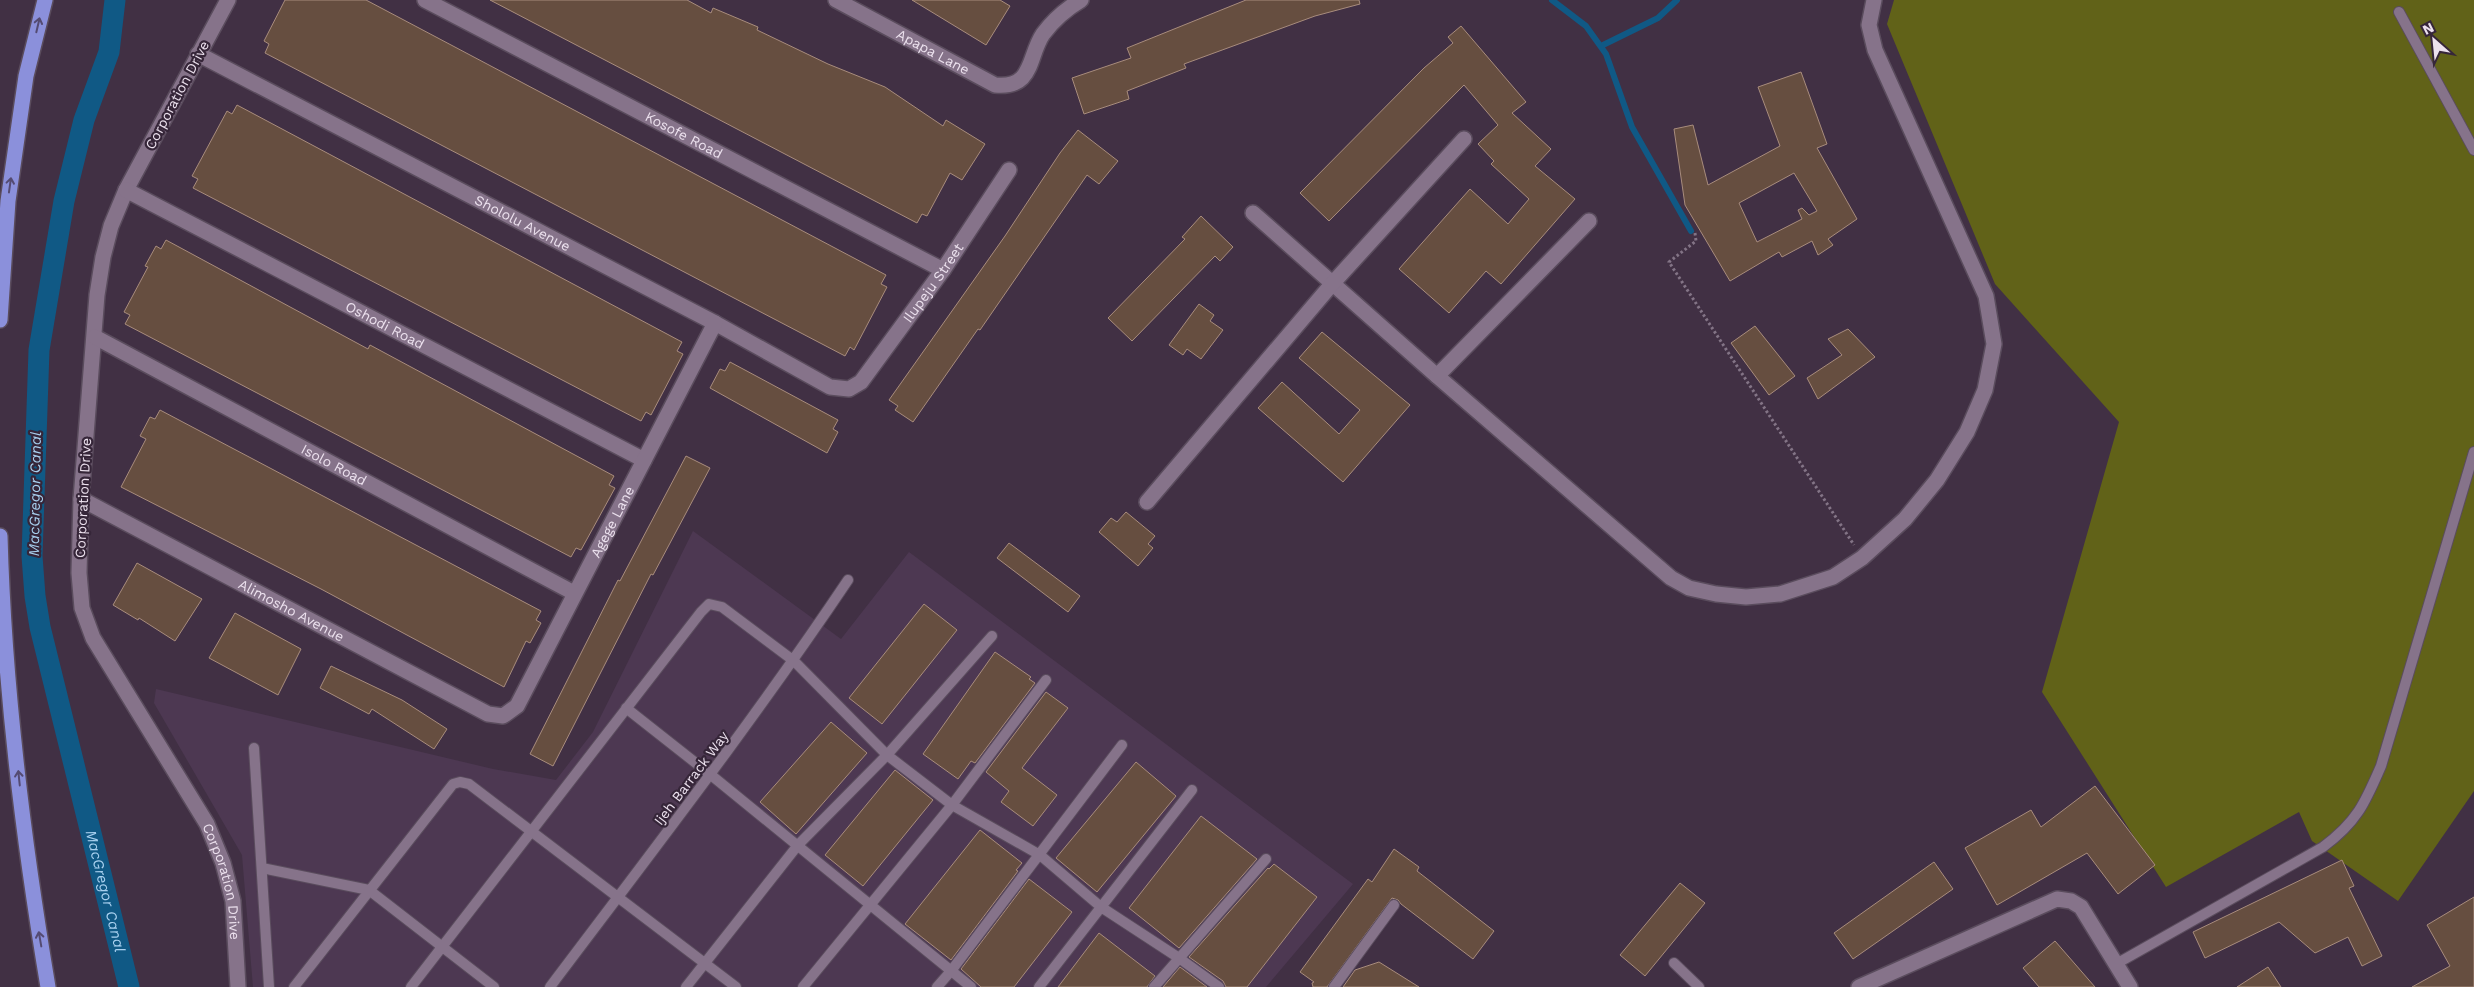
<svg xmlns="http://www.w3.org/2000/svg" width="2474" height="987" font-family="'Work Sans',sans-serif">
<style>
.built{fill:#4d3852}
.green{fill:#616218}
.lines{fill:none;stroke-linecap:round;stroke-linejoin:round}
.stream{stroke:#105985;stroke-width:6}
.canal{stroke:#105985;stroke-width:21}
.building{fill:#664e40;stroke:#a88c7d;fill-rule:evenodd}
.service-casing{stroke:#5a4c5d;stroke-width:12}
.minor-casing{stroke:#5a4c5d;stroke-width:18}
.motorway-casing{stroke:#5a4c5d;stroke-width:18}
.path{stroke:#837486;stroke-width:3;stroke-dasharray:2.5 2.5;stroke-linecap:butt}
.service{stroke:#86738a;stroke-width:10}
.minor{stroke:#86738a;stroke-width:15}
.motorway{stroke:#8b90db;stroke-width:15}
.oneway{stroke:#544b72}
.labels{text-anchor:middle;stroke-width:4.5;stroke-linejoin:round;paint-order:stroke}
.street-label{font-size:14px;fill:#ece1ee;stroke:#362639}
.water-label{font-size:15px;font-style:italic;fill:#a8d0ef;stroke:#362639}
</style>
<rect width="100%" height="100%" fill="#413044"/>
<path class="built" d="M 693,531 L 841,639 L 909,552 L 1353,884 L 1266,987 L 253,987 L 242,855 L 154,703 L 156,689 L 493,769 L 556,780 L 593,732 Z"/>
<path class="green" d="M 1894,0 L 2474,0 L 2474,791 L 2398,901 L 2312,841 L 2299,812 L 2166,887 L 2042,692 L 2119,422 L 1995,284 L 1887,24 Z"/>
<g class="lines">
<path class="stream" d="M 1552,0 L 1586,26 L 1606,54 L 1632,127 L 1691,231
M 1601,46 L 1658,18 L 1677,0"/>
<path class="canal" id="s1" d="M 115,0 L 109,52 L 84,120 L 64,201 L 39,350 L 32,556 L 35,596 L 40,627 L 129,987"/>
</g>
<path class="building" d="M 285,0 L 366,0 L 886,275 L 881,284 L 887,287 L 854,350 L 850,347 L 845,356 L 265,53 L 269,44 L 264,41 Z
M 490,0 L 687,0 L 711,13 L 713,8 L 758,27 L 757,30 L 828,64 L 885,87 L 943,126 L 946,120 L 985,144 L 962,180 L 950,173 L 927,216 L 922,214 L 917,223 Z
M 912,0 L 1000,0 L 1010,6 L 986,45 Z
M 1246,0 L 1359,0 L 1360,4 L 1315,16 L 1184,64 L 1186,68 L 1127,91 L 1129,99 L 1084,114 L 1072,78 L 1131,58 L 1127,48 Z
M 1461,26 L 1526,102 L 1512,113 L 1551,149 L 1535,166 L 1575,199 L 1501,284 L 1486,271 L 1449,313 L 1399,269 L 1470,189 L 1508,224 L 1529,199 L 1491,164 L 1494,161 L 1478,144 L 1498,125 L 1464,85 L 1329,221 L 1300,193 L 1424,68 L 1453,43 L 1448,37 Z
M 1801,72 L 1827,144 L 1817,148 L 1857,219 L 1828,239 L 1833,245 L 1818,255 L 1812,241 L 1782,257 L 1779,252 L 1730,281 L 1685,205 L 1674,129 L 1693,125 L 1708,185 L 1780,146 L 1758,87 ZM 1794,173 L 1817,211 L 1809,215 L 1802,208 L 1798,210 L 1802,219 L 1757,242 L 1739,203 Z
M 237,105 L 682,342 L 677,351 L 683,354 L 651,415 L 646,412 L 641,421 L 193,188 L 198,179 L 192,176 L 227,111 L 232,114 Z
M 1078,130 L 1118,161 L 1099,184 L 1087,175 L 980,330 L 978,329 L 913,422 L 895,410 L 898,406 L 889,400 L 1005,236 L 1060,153 Z
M 1201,216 L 1233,247 L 1220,261 L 1215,256 L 1132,341 L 1108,318 L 1185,239 L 1182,237 Z
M 166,240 L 368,349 L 370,345 L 614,476 L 609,485 L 615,488 L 581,550 L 576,548 L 571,557 L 125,324 L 130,315 L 124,312 L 148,267 L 145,266 L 156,246 L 161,249 Z
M 1199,304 L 1214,315 L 1210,321 L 1223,330 L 1201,359 L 1187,349 L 1183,355 L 1169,345 Z
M 1755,326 L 1795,376 L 1769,395 L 1731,343 Z
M 1848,329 L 1875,357 L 1818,399 L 1807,378 L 1842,355 L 1828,339 Z
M 1322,332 L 1410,405 L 1343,482 L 1258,408 L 1282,382 L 1339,434 L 1360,410 L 1299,358 Z
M 730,362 L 838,420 L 833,429 L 838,432 L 827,453 L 710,388 L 720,369 L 725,371 Z
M 160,410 L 541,611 L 536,620 L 541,623 L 530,643 L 526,641 L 504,687 L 321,589 L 121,487 L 146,439 L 140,436 L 150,417 L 155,419 Z
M 686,456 L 710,468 L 653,575 L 651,574 L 553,766 L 530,754 L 618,580 L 620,581 Z
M 1126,512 L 1155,536 L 1148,544 L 1153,548 L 1138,566 L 1099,532 L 1111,518 L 1117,522 Z
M 1009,543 L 1080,596 L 1068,612 L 997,558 Z
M 137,563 L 202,599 L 175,641 L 139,618 L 138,620 L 113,605 Z
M 924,604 L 957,630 L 882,724 L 849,698 Z
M 235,613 L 301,649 L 278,695 L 209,658 Z
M 995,652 L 1031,677 L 1029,679 L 1035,683 L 975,763 L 971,761 L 958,779 L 923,754 Z
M 331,666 L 402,700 L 447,729 L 434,749 L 372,709 L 369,714 L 320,688 Z
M 1046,692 L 1068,708 L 1022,768 L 1057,795 L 1033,826 L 1001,802 L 1009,791 L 986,772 Z
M 831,722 L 867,753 L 796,834 L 760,802 Z
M 1136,762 L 1176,796 L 1097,892 L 1056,858 Z
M 895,770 L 933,800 L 863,886 L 825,855 Z
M 2095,786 L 2155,865 L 2118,894 L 2087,853 L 1997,905 L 1965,848 L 2031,810 L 2041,827 Z
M 1201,816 L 1257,859 L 1179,948 L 1129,908 Z
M 980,830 L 1022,863 L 1016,870 L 1018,871 L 951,960 L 905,924 Z
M 1394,849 L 1419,867 L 1417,871 L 1494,931 L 1473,959 L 1401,904 L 1398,900 L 1392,898 L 1327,987 L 1313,987 L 1312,983 L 1314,982 L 1300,972 L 1368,879 L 1372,882 Z
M 2342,860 L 2354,886 L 2349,888 L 2382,956 L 2362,966 L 2348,937 L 2315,953 L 2279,922 L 2205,958 L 2193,932 Z
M 1934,862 L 1953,889 L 1853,959 L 1834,933 Z
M 1274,864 L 1317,897 L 1247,987 L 1226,987 L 1223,981 L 1189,957 L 1268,868 L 1269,869 Z
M 1029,879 L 1072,912 L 1014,987 L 981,987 L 961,969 Z
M 1680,883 L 1705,903 L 1645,976 L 1620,955 Z
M 2474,897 L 2474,987 L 2412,987 L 2450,966 L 2427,925 Z
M 1099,933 L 1155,976 L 1147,987 L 1058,987 Z
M 2055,941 L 2095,987 L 2039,987 L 2023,968 Z
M 1379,962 L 1419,987 L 1343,987 L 1355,970 Z
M 1180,967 L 1207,987 L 1163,987 Z
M 2268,967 L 2281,987 L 2237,987 Z"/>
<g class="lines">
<g class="service-casing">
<path id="service" d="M 2399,12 L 2474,150
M 626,708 L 711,775 L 971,987
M 254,748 L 269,987
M 262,868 L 369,890 L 494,987
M 1674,963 L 1699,987
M 2116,964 L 2323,847 C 2357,822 2365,803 2381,766 L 2474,452
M 294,987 L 453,784 L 460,782 L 469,784 L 736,987
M 411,987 L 701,612 L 709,604 L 722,607 L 794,661 L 887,755 L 952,805 L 1040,855 L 1101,907 L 1179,958 L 1219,987
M 550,987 C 651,853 754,720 848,580
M 686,987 L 798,845 L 887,755 L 992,636
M 803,987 L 952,805 L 1046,680
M 937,987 L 951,971 L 1122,745
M 1039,987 L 1192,790
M 1154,987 L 1266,859
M 1334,987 L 1394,905"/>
</g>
<g class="minor-casing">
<g id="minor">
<path id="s2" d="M 228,0 L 126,190 L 111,226 L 103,257 L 97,295 L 81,499 L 79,573 L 82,608 L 93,638 L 207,824 L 223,863 L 233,901 L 238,987"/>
<path id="s3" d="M 425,0 L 943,270"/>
<path id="s4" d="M 836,0 L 995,85 C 1034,89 1028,56 1043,34 C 1054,19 1066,9 1081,0"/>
<path id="s5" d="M 198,54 L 715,323 L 830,387 L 849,389 L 861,382 L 943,270 L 1009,170"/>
<path id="s6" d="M 126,190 L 644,460"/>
<path d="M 1253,213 L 1437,376 L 1671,578 L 1689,588 L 1716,594 L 1746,597 L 1780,594 L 1833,577 L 1862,558 L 1905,519 L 1937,480 L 1967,432 L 1985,390 L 1994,344 L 1986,296 L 1875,50 L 1869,25 L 1874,0"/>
<path id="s7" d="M 95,337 L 574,593"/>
<path d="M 1437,376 L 1589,221"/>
<path id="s8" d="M 81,499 L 488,714 L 503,716 L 517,706 L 715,323"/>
<path d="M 1147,502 L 1332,284 L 1464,139"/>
<path d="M 1859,987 L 2057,899 L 2071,901 L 2081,907 L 2130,987"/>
</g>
</g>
<g class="motorway-casing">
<path id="motorway" d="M 0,320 L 8,201 L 26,76 L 45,0
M 0,536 C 4,687 23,839 48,987"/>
</g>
<path class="path" d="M 1695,233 L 1696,241 L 1669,262 L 1854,545"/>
<use href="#service" class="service"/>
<use href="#minor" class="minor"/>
<use href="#motorway" class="motorway"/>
</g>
<defs><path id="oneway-shaft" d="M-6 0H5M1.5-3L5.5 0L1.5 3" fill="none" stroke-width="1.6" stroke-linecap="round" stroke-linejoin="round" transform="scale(1.25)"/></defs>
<g class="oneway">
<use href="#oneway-shaft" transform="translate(38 25) rotate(-77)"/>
<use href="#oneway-shaft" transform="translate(10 185) rotate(-82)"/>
<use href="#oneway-shaft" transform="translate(19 778) rotate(-96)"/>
<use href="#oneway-shaft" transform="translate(40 939) rotate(-100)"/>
</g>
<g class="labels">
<g class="street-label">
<text dy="5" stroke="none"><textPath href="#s4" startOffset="110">Apapa Lane</textPath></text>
<text transform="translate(177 95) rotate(-62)" y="5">Corporation Drive</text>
<text dy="5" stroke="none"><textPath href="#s3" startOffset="292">Kosofe Road</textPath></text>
<text dy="5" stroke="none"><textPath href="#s5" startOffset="366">Shololu Avenue</textPath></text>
<text dy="5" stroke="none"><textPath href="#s5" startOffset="870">Ilupeju Street</textPath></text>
<text dy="5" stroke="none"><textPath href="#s6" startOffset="292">Oshodi Road</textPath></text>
<text dy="5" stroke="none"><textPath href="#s7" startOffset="271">Isolo Road</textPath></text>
<text transform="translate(83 498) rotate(-87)" y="5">Corporation Drive</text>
<text dy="5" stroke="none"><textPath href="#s8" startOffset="700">Agege Lane</textPath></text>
<text dy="5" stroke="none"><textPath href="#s8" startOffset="238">Alimosho Avenue</textPath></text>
<text transform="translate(691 778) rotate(-53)" y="5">Ijeh Barrack Way</text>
<text dy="5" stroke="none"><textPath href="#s2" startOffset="949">Corporation Drive</textPath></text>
</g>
<g class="water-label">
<text transform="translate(35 494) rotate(-89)" y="5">MacGregor Canal</text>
<text dy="5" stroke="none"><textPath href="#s1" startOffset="909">MacGregor Canal</textPath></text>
</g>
</g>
<g transform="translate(2434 40) rotate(333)" stroke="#362639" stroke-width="4" paint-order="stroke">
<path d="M0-4L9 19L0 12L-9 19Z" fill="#ece1ee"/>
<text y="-8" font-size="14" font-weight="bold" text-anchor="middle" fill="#ece1ee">N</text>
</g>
</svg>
